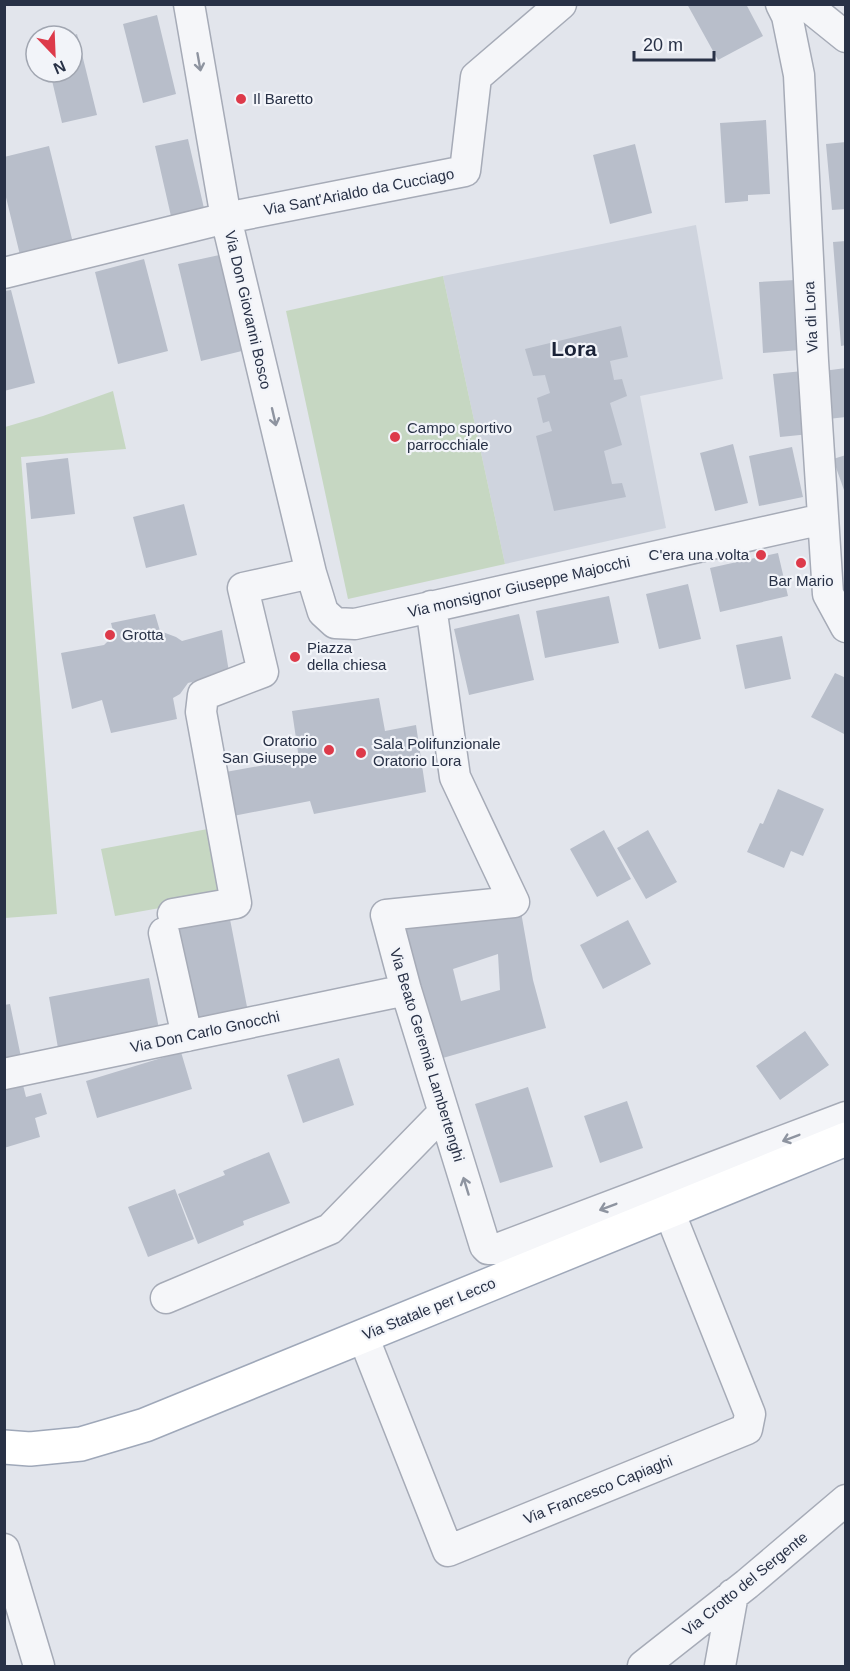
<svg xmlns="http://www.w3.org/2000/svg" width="850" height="1671" font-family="Arial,sans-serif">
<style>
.built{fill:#cfd4de}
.green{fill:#c6d7c2}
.building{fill:#b8beca;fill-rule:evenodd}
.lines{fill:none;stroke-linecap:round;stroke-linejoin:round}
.minor-casing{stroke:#a6abb7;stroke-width:33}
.major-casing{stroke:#9fa8b9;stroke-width:36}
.minor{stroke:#f5f6f9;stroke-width:30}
.major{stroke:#fff;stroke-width:33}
.oneway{stroke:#8e94a0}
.poi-dot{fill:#dd3a4a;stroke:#f2f4f9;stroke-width:2}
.labels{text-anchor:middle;stroke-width:4.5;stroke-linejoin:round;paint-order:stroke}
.poi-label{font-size:15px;fill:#283146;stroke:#f2f4f9;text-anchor:start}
.street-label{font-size:15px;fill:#283146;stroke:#f2f4f9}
.district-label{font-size:21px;font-weight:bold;fill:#1a2237;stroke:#f2f4f9}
</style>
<rect width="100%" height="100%" fill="#e2e5ec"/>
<path class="built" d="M 696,225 L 723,379 L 640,396 L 666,528 L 505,564 L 443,276 Z"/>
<path class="green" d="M 443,276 L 505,564 L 348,599 L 286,311 Z
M 113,391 L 126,449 L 21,457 L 57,914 L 5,918 L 5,427 L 43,416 Z
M 213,828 L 227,896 L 115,916 L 101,849 Z"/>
<path class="building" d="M 687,4 L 746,4 L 763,36 L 718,60 Z
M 157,15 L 176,94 L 143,103 L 123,24 Z
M 77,34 L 97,115 L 62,123 L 50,72 L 72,72 L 72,36 Z
M 766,120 L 770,194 L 748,195 L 748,201 L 725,203 L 720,123 Z
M 188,139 L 206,217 L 173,225 L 155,146 Z
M 846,142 L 846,209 L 832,210 L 826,144 Z
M 635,144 L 652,213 L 610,224 L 593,155 Z
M 49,146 L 73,243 L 20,255 L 4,189 L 4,157 Z
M 846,241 L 846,345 L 841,346 L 833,242 Z
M 224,254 L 246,350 L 201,361 L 178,264 Z
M 144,259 L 168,351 L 118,364 L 95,272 Z
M 796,280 L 800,350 L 763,353 L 759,282 Z
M 11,290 L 35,383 L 4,391 L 4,291 Z
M 621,326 L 628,357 L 610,361 L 614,380 L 622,379 L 627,396 L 610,403 L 622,445 L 604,451 L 612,484 L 622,483 L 626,497 L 554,511 L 536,436 L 552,431 L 549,421 L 543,423 L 537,398 L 550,393 L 545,375 L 533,376 L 525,349 Z
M 846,368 L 846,417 L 828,419 L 823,371 Z
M 803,371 L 810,434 L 780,437 L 773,374 Z
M 733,444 L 748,503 L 715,511 L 700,453 Z
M 792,447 L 803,497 L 759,506 L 749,456 Z
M 846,455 L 846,493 L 845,493 L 833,459 Z
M 68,458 L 75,514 L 31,519 L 26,463 Z
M 184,504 L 197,555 L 146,568 L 133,517 Z
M 778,553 L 788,596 L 720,612 L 710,568 Z
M 688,584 L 701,639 L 659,649 L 646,594 Z
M 609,596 L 619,643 L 545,658 L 536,611 Z
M 155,614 L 160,631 L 176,637 L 182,641 L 222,630 L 229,672 L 188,683 L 180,694 L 173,698 L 177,719 L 111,733 L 102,700 L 72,709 L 61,653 L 104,645 L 114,635 L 111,623 Z
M 519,614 L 534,680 L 469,695 L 454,629 Z
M 782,636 L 791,679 L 745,689 L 736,645 Z
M 835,673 L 846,678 L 846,735 L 811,717 Z
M 379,698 L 385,731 L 416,725 L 426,792 L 314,814 L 310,801 L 228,817 L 220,773 L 299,759 L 292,711 Z
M 778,789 L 824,809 L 803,856 L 791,851 L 784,868 L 747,852 L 760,823 L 763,824 Z
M 604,830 L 631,879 L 597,897 L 570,849 Z
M 648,830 L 677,882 L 646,899 L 617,848 Z
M 228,909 L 248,1012 L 195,1022 L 175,919 Z
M 521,912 L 533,980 L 546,1028 L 436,1060 L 403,928 ZM 498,954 L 500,990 L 461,1001 L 453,969 Z
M 628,920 L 651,964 L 603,989 L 580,945 Z
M 149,978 L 159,1029 L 58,1048 L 49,997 Z
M 10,1004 L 21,1057 L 4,1060 L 4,1005 Z
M 805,1031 L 829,1065 L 780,1100 L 756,1066 Z
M 181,1052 L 192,1089 L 97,1118 L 86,1081 Z
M 339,1058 L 354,1105 L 303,1123 L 287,1075 Z
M 23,1085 L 26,1097 L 41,1093 L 47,1114 L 35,1118 L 40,1137 L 4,1148 L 4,1091 Z
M 528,1087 L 553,1167 L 500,1183 L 475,1104 Z
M 627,1101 L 643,1148 L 600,1163 L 584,1116 Z
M 269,1152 L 290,1203 L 243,1221 L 244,1225 L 198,1244 L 178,1194 L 225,1175 L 223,1171 Z
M 175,1189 L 194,1239 L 148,1257 L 128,1207 Z"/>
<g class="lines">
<g class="minor-casing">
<path id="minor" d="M 189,4 L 226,218 L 311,573 L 323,612 L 335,623 L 355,624 L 823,519
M 781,4 L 787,16 L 799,75 L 813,361 L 828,594 L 846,627
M 805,4 L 846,37
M 4,273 L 226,218 L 465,171 L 476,77 L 561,4
M 431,606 L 455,777 L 514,902 L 386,915 L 406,990 L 485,1246 L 488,1249 L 497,1249 L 846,1117
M 173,914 L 236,903 L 201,712 L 203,695 L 263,672 L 243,588 L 311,573
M 164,933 L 187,1036
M 4,1074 L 406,990
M 166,1298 L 330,1229 L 443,1113
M 363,1336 L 448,1551 L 747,1429 L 750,1414 L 669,1211
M 4,1549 L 39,1666
M 643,1666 L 747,1584 L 846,1500
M 720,1666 L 733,1594"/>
</g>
<g class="major-casing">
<path id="major" d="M 4,1447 L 30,1449 L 81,1444 L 145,1425 L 846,1139"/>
</g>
<use href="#minor" class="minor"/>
<use href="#major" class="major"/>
</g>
<defs><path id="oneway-shaft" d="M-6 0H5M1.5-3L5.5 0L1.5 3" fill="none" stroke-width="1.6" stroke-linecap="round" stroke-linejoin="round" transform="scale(1.5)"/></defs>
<g class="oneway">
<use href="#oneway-shaft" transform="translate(199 62) rotate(80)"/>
<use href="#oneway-shaft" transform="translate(274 417) rotate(77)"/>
<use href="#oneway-shaft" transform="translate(791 1138) rotate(159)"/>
<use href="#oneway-shaft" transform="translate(466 1186) rotate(-107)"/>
<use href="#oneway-shaft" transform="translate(608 1207) rotate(159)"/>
</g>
<g class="poi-dot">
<circle cx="241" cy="99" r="6"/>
<circle cx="395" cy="437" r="6"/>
<circle cx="761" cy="555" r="6"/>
<circle cx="801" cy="563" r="6"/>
<circle cx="110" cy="635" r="6"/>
<circle cx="295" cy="657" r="6"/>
<circle cx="329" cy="750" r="6"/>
<circle cx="361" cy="753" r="6"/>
</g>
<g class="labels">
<g class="poi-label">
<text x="253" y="104">Il Baretto</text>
<text x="407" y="433">Campo sportivo<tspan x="407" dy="17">parrocchiale</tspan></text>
<text x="749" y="560" text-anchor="end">C'era una volta</text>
<text x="801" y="586" text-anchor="middle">Bar Mario</text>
<text x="122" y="640">Grotta</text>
<text x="307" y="653">Piazza<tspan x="307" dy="17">della chiesa</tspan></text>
<text x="317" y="746" text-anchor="end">Oratorio<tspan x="317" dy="17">San Giuseppe</tspan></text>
<text x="373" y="749">Sala Polifunzionale<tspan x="373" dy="17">Oratorio Lora</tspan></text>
</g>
<g class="street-label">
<text transform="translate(359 192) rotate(-11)" y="5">Via Sant'Arialdo da Cucciago</text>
<text transform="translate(248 310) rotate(77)" y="5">Via Don Giovanni Bosco</text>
<text transform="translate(811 317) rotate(-93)" y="5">Via di Lora</text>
<text transform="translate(519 587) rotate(-13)" y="5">Via monsignor Giuseppe Majocchi</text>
<text transform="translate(205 1032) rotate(-12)" y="5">Via Don Carlo Gnocchi</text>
<text transform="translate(427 1055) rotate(73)" y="5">Via Beato Geremia Lambertenghi</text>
<text transform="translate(429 1309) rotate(-22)" y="5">Via Statale per Lecco</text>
<text transform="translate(598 1490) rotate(-22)" y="5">Via Francesco Capiaghi</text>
<text transform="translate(745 1584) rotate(-39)" y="5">Via Crotto del Sergente</text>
</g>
<g class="district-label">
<text x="574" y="356">Lora</text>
</g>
</g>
<rect width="850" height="1671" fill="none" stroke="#283146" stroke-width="12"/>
<g transform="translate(54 54) rotate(157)"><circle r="28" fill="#f2f4f9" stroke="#a1a6b1" stroke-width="1.5"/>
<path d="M0-4.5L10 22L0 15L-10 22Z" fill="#dd3a4a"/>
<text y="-9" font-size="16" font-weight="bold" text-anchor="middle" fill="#283146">N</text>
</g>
<path d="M634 51v9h80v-9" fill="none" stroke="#283146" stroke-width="3"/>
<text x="643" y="51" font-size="18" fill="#283146" stroke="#f2f4f9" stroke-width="4.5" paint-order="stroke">20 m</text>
</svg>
